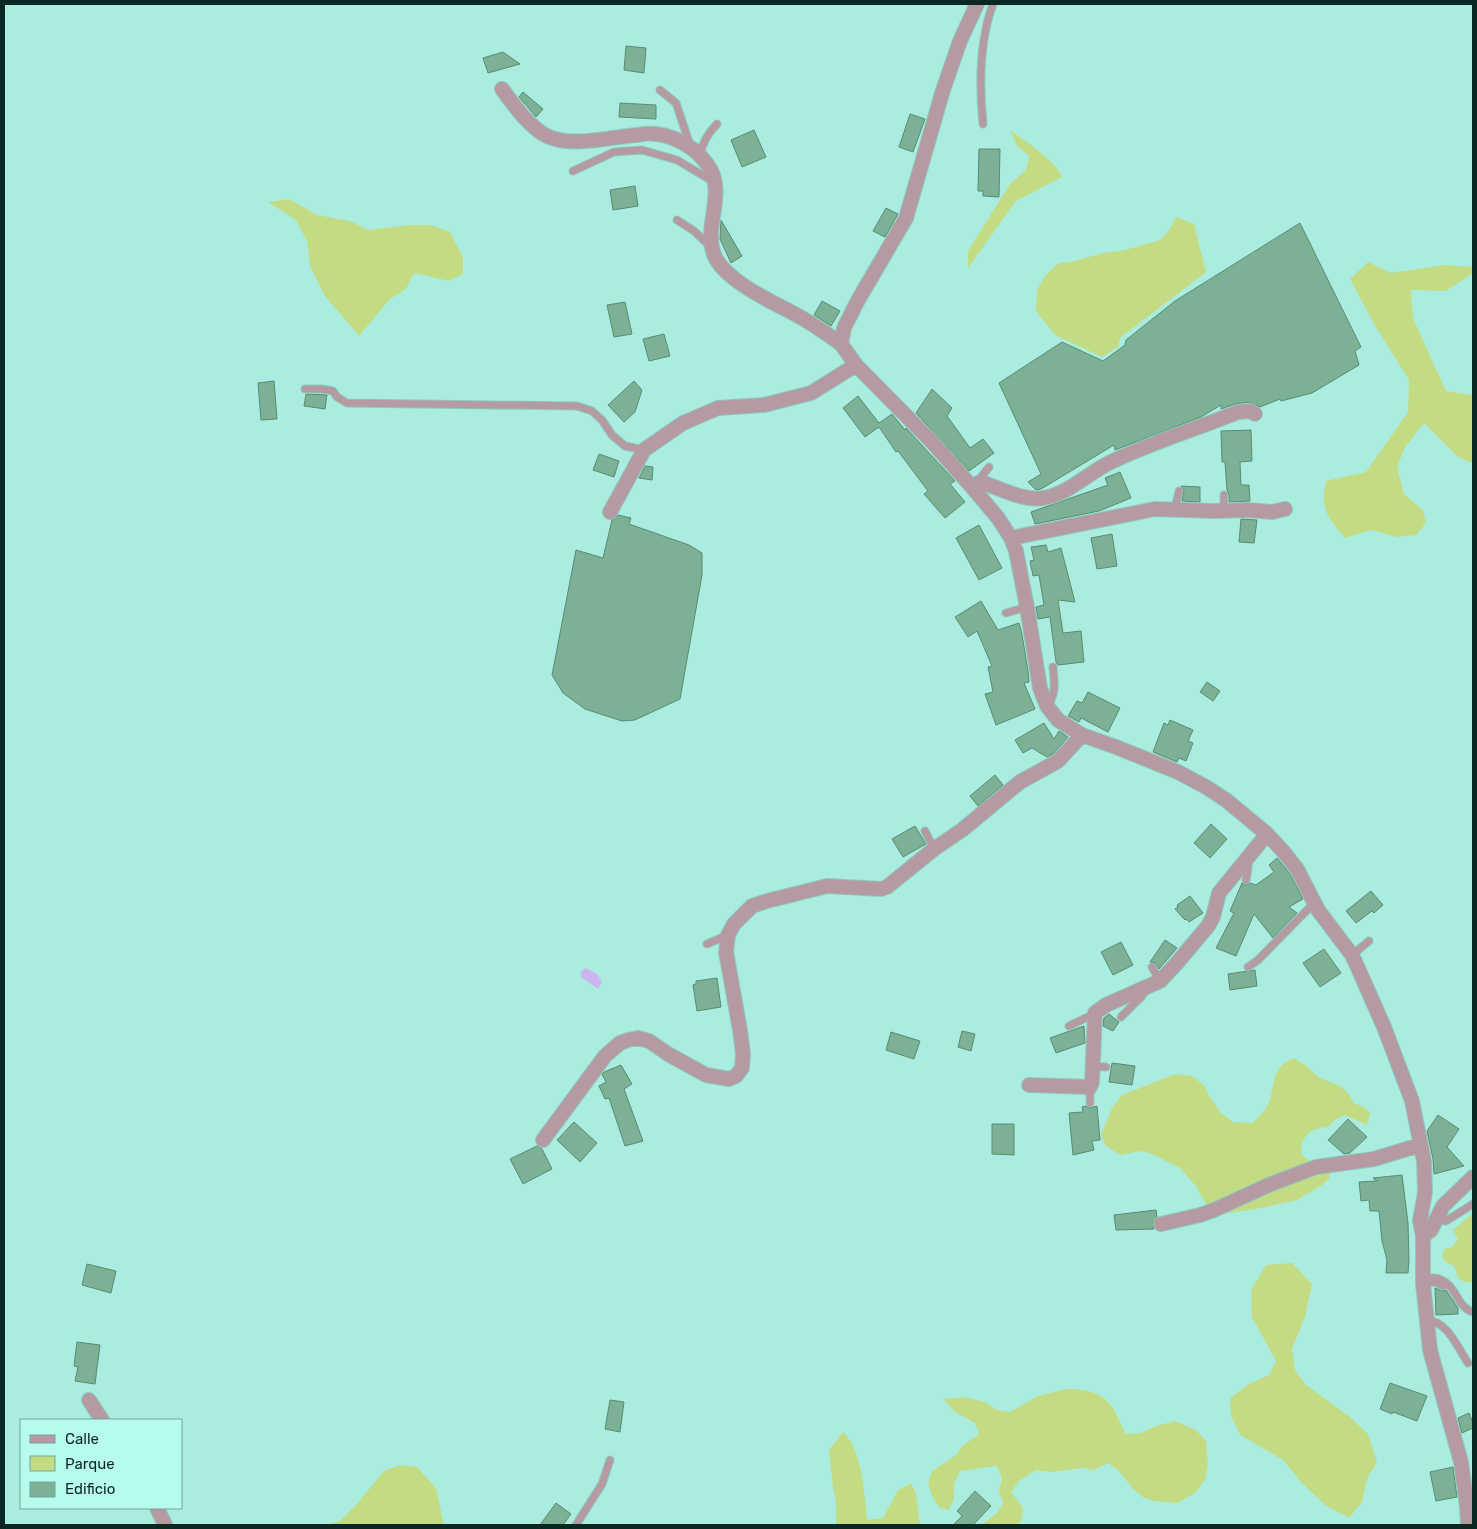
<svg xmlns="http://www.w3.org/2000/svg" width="1477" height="1529" font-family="Rubik,sans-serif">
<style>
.green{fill:#c3dc83}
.water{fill:#ccb5f1}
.building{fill:#7cb196;stroke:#588c73}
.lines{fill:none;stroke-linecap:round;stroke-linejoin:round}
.service-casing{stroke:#8dc9be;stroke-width:9}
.minor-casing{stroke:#8dc9be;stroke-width:16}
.service{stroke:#b59ba1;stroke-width:7}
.minor{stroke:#b59ba1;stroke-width:14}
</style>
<rect width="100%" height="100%" fill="#aaede0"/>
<path class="green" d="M 1010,130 C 1026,142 1054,159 1062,177 L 1016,201 L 968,268 L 968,251 L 1010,184 L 1026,170 L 1029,156 L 1017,146 Z
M 289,199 L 317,215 L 350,221 L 368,230 L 409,225 L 431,225 L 450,232 L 463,257 L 463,274 L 449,281 L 414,273 L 406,289 L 390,299 L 359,336 L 325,296 L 310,266 L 307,241 L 296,220 L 268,202 Z
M 1176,217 L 1194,224 L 1206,272 L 1120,338 L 1118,347 L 1102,357 L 1055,335 L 1036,311 L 1037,290 L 1045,276 L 1059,263 L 1071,262 L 1103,253 L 1125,250 L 1160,240 L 1170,229 Z
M 1368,262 L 1391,273 L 1444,265 L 1473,267 L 1473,273 L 1446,291 L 1411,290 L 1413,318 L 1446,391 L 1473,395 L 1473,463 L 1458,457 L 1424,423 L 1405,447 L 1397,467 L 1404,494 L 1423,510 L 1426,523 L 1416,535 L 1397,537 L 1371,530 L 1345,538 C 1327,516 1320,510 1326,481 L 1366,472 L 1408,412 L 1409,380 L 1374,324 L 1350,279 Z
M 1294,1058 L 1308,1067 L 1318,1077 L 1340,1086 L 1348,1093 L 1354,1103 L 1364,1107 L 1370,1113 L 1367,1125 L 1345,1115 L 1336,1119 L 1328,1127 C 1311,1128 1301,1135 1301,1153 L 1310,1162 L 1330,1170 L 1329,1179 L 1322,1185 L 1297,1200 L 1256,1209 L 1230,1213 L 1207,1206 L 1195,1185 L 1180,1168 L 1152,1154 L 1141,1151 L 1120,1155 L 1105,1145 L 1101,1134 L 1113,1106 L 1122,1095 L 1175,1074 L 1192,1076 L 1204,1085 L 1210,1097 L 1221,1113 L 1233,1122 L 1253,1123 C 1257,1118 1263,1113 1266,1108 C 1277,1090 1268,1067 1294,1058 Z
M 1473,1213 L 1473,1280 C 1468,1285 1463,1281 1458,1278 L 1454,1266 L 1445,1262 L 1442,1255 L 1444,1249 L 1452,1247 L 1458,1239 L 1453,1230 Z
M 1292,1263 L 1312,1284 L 1305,1317 L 1292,1349 L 1295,1370 L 1306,1385 L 1349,1416 L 1368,1434 L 1377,1462 L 1367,1479 L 1362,1502 L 1349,1518 L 1325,1505 L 1301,1482 L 1283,1460 L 1240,1435 L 1231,1416 L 1230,1398 L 1249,1384 L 1269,1375 L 1276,1361 L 1252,1317 L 1251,1290 L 1266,1265 Z
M 1066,1389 C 1085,1389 1101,1391 1113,1408 C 1118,1416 1121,1426 1126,1434 L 1141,1433 L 1156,1426 L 1175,1421 L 1196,1430 L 1206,1441 L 1208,1465 L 1205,1480 L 1195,1493 L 1177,1503 L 1155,1501 L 1144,1498 L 1133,1489 L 1119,1471 L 1108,1463 L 1094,1470 L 1083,1468 L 1050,1472 L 1036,1470 L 1019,1481 L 1011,1492 L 1023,1508 L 1021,1522 L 1015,1525 L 981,1525 L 998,1512 L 1003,1503 L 999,1491 L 1002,1478 L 997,1466 L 960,1471 L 954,1484 L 954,1499 L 949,1510 L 939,1507 L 932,1496 L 928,1483 L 932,1471 L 956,1455 L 962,1446 L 979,1434 L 975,1423 L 955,1412 L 943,1399 L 964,1397 L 985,1402 L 997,1410 L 1010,1412 L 1038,1396 Z
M 843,1432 C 862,1448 865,1496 867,1520 L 883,1518 L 898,1490 L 911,1483 L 916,1493 L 920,1525 L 836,1525 L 836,1501 L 833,1488 L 829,1450 Z
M 400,1465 L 417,1467 L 436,1488 L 444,1525 L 329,1525 L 341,1520 L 356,1505 L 384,1471 Z"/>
<path class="water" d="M 586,968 L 598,975 L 602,982 L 598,989 L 581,977 L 581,971 Z"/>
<path class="building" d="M 626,46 L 646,48 L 644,73 L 624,70 Z
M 503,52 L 520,64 L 488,73 L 483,58 Z
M 523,92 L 543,109 L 536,117 L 519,97 Z
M 620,103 L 656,105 L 656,119 L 619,117 Z
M 910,114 L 925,119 L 913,152 L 899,147 Z
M 754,130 L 766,157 L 742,167 L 731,140 Z
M 979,149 L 1000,149 L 999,197 L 983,196 L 983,191 L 978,191 Z
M 635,186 L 638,206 L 613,210 L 610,190 Z
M 886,208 L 898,214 L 885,237 L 873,231 Z
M 721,220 L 742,256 L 731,263 L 720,239 Z
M 1300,223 L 1361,347 L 1355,351 L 1359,365 L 1312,393 L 1281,401 L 1280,399 L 1260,407 L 1249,402 L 1235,404 L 1221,409 L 1221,405 L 1201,417 L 1115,450 L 1114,445 L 1041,489 L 1036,490 L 1028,482 L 1041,474 L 999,383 L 1062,342 L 1103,361 L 1125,345 L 1126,340 L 1175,301 Z
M 822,301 L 840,311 L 831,326 L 814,315 Z
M 625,302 L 632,334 L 614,337 L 607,305 Z
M 664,334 L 670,356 L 649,361 L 643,339 Z
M 274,381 L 277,419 L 261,420 L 258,383 Z
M 634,381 L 642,390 L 635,412 L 624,422 L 608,405 Z
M 932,389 L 952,408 L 947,416 L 970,448 L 983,439 L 994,453 L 969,471 L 916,413 Z
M 306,394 L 327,395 L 325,409 L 304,406 Z
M 858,396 L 879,423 L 892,414 L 905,430 L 906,428 L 955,481 L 950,484 L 965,502 L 945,518 L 924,494 L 928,491 L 898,451 L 896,452 L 879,427 L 865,437 L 843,408 Z
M 1251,430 L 1252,461 L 1240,462 L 1241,485 L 1249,485 L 1250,501 L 1229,502 L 1229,495 L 1227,490 L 1225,462 L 1222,462 L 1221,431 Z
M 599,454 L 619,461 L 614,477 L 593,470 Z
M 645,466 L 653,467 L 652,480 L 639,478 Z
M 1120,472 L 1131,498 L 1099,511 L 1035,524 L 1031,512 L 1108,485 L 1105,478 Z
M 1181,486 L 1200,487 L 1200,502 L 1182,501 L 1184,490 Z
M 618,515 L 631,518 L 629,524 L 689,545 L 702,553 L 702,575 L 680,699 L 635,720 L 622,721 L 585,709 L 563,693 L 552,675 L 576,550 L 603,558 L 612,520 Z
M 1241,519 L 1257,520 L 1254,543 L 1239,542 Z
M 979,525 L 1002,568 L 979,580 L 956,538 Z
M 1112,534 L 1117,566 L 1097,569 L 1091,538 Z
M 1046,545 L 1048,552 L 1061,548 L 1075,602 L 1058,600 L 1063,633 L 1081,631 L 1084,662 L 1058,665 L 1056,662 L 1050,617 L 1038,619 L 1036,607 L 1044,605 L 1039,575 L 1033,576 L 1030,561 L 1034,560 L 1031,547 Z
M 981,601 L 998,630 L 1019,623 L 1022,634 L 1028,671 L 1029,682 L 1024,683 L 1035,709 L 996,725 L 985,694 L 993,692 L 988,667 L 992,666 L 977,631 L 968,637 L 955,617 Z
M 1207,682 L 1220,691 L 1213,701 L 1200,692 Z
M 1088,692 L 1120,708 L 1108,732 L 1081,718 L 1079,722 L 1068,716 L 1077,701 L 1082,703 Z
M 1170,720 L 1193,730 L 1188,741 L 1193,743 L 1186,761 L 1179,758 L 1177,762 L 1153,752 L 1164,723 L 1168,725 Z
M 1044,723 L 1054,739 L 1059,731 L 1068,737 L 1053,754 L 1047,757 L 1032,748 L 1023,753 L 1015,740 Z
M 995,775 L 1003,785 L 978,806 L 970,796 Z
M 1211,824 L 1227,839 L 1210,858 L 1194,843 Z
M 915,826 L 926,844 L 903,857 L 892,839 Z
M 1277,858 L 1290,874 L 1303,899 L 1289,907 L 1297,913 L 1273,938 L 1254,914 L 1236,956 L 1216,948 L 1234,913 L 1230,911 L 1242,883 L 1246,885 L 1250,883 L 1256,885 L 1274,872 L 1269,865 Z
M 1371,891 L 1383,905 L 1374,913 L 1372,911 L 1356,923 L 1346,911 Z
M 1190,896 L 1203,913 L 1189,922 L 1186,919 L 1185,920 L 1175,909 L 1178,907 L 1177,905 Z
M 1165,940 L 1177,948 L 1159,969 L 1155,963 L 1150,962 Z
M 1121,942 L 1133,965 L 1113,975 L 1101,952 Z
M 1324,949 L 1341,973 L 1320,987 L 1303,963 Z
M 1255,970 L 1257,986 L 1230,990 L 1228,974 Z
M 717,978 L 721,1007 L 697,1011 L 693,985 L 696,984 L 696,981 Z
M 1109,1014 L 1119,1022 L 1113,1031 L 1103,1026 L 1104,1018 Z
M 1084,1026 L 1085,1043 L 1056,1053 L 1050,1038 Z
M 962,1031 L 975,1034 L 971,1051 L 958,1047 Z
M 891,1032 L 920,1041 L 914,1059 L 886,1050 Z
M 1112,1063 L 1135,1066 L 1132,1085 L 1109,1082 Z
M 621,1065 L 632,1084 L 624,1089 L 643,1141 L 625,1146 L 609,1098 L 605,1099 L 599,1086 L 606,1082 L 602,1074 L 604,1072 Z
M 1086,1106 L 1090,1108 L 1097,1106 L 1100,1140 L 1092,1141 L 1094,1150 L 1073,1155 L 1069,1113 L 1083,1112 L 1082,1107 Z
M 1438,1115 L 1459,1129 L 1447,1147 L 1464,1166 L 1434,1174 L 1433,1159 L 1427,1131 Z
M 1348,1119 L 1367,1137 L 1350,1153 L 1344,1154 L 1328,1140 Z
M 574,1122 L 597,1143 L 580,1162 L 557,1140 Z
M 992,1124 L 1014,1124 L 1014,1155 L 992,1154 Z
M 537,1146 L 542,1149 L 552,1169 L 523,1184 L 510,1159 Z
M 1402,1175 L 1408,1223 L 1409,1260 L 1408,1273 L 1386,1273 L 1387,1260 L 1382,1241 L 1379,1211 L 1370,1211 L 1369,1200 L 1361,1201 L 1359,1182 L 1377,1181 L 1373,1178 Z
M 1156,1210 L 1157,1217 L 1153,1222 L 1154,1229 L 1116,1230 L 1114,1215 Z
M 87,1264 L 116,1271 L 111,1293 L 82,1285 Z
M 1435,1288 L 1443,1291 L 1446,1290 L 1458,1308 L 1458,1314 L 1436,1315 Z
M 77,1342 L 100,1345 L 95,1384 L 75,1381 L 78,1367 L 74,1366 Z
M 1390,1383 L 1427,1396 L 1417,1421 L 1393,1412 L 1392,1414 L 1380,1409 Z
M 610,1400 L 624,1402 L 620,1432 L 605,1429 Z
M 1469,1413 L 1473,1423 L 1473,1428 L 1462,1433 L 1458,1418 Z
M 1453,1467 L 1457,1497 L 1436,1501 L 1430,1472 Z
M 975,1491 L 991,1506 L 973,1525 L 953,1525 L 962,1516 L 957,1511 Z
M 556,1503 L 571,1514 L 563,1525 L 540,1525 Z"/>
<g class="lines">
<g class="service-casing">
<path id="service" d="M 660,90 L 676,103 L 691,148
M 983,124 C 979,84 979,42 993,4
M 700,154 C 703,142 708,133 717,124
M 573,171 L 614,152 L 642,150 L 677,160 L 714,182
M 677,220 L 694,231 L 710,246
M 305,389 L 322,389 L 333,391 L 337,397 L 347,403 L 577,406 L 592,411 L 602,420 L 612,435 L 625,446 L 644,450
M 980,482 L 982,476 L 989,467
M 1224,495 L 1224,510
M 1175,509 L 1179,491
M 1006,613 L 1027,607
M 1047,706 C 1057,695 1054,681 1053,667
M 925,831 L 934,849
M 1246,880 L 1248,869 L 1248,860
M 707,944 L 728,935
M 1352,955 L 1369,941
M 1152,967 L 1160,981
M 1248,967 L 1258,960 L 1314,903
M 1121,1017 L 1141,997 L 1147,989
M 1069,1026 L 1094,1014
M 1093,1066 L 1106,1067
M 1090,1087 L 1090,1103
M 1436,1220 L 1446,1221 L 1473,1204
M 1423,1278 C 1428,1278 1435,1277 1439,1279 C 1457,1285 1456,1307 1473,1312
M 1423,1283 L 1436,1282 L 1443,1286
M 1426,1320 C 1448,1321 1457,1347 1468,1363
M 576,1525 L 602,1484 L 610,1460"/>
</g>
<g class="minor-casing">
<path id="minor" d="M 977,4 L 960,41 L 943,90 L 906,218 L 857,302 L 844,328 L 841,344 L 856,365 L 932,442 L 972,487 L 998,518 L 1011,538 L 1016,551 L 1027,607 L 1040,688 L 1047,706 L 1058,720 L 1082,735 L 1116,747 L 1178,772 L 1206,787 L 1226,800 L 1267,834 L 1282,850 L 1297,869 L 1318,910 L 1352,955 L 1358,968 L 1384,1027 L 1412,1101 L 1424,1161 L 1425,1192 L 1420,1221 L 1423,1236
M 502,89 C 513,104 530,128 547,136 C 573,148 609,137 637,135 C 643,134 650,133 656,134 C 668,135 681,141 691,148 C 698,152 702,158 707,164 C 729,193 700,229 716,259 C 729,282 770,301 793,313 C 810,322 826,333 841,344
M 972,487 L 980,482 C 1000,488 1022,501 1043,498 C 1068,495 1090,471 1113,461 C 1153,442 1196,429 1238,412 L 1250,411 L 1255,414
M 610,512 L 644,450 L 683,423 L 718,408 L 764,405 L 811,393 L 856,365
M 1011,538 L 1155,509 L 1215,511 L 1248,510 L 1272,512 L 1285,509
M 1029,1085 L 1090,1087 L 1092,1082 L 1095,1013 L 1106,1005 L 1160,981 L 1176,964 L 1208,926 L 1213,917 L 1219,893 L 1267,834
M 543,1140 L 605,1056 L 620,1043 L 628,1040 L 638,1038 L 649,1041 L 668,1054 L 706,1075 L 729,1079 L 736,1076 L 742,1068 L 743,1053 L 740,1030 L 726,952 L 728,935 L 734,924 L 752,906 L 767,901 L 827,886 L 881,889 L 887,887 L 934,849 L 962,830 L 1020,782 L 1058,761 L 1082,735
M 1161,1224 L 1200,1215 L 1214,1210 L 1271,1184 L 1316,1167 L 1374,1159 L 1420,1145
M 89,1400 L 102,1420
M 157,1508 L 165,1525
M 1468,1525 L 1467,1507 L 1461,1462 L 1430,1350 L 1423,1283 L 1423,1236 L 1431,1230 L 1443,1206 L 1473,1177"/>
</g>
<use href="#service" class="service"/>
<use href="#minor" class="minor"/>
</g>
<rect width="1477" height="1529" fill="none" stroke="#0b2723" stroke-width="10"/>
<rect x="20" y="1419" width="162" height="90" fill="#b7faee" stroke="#72a69d"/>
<rect x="30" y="1435" width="25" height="8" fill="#b59ba1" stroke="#72a69d"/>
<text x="65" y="1444" font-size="15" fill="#0b2723">Calle</text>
<rect x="30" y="1456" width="25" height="15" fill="#c3dc83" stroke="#72a69d"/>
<text x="65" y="1469" font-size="15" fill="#0b2723">Parque</text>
<rect x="30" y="1482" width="25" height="15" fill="#7cb196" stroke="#72a69d"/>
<text x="65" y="1494" font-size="15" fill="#0b2723">Edificio</text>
</svg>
